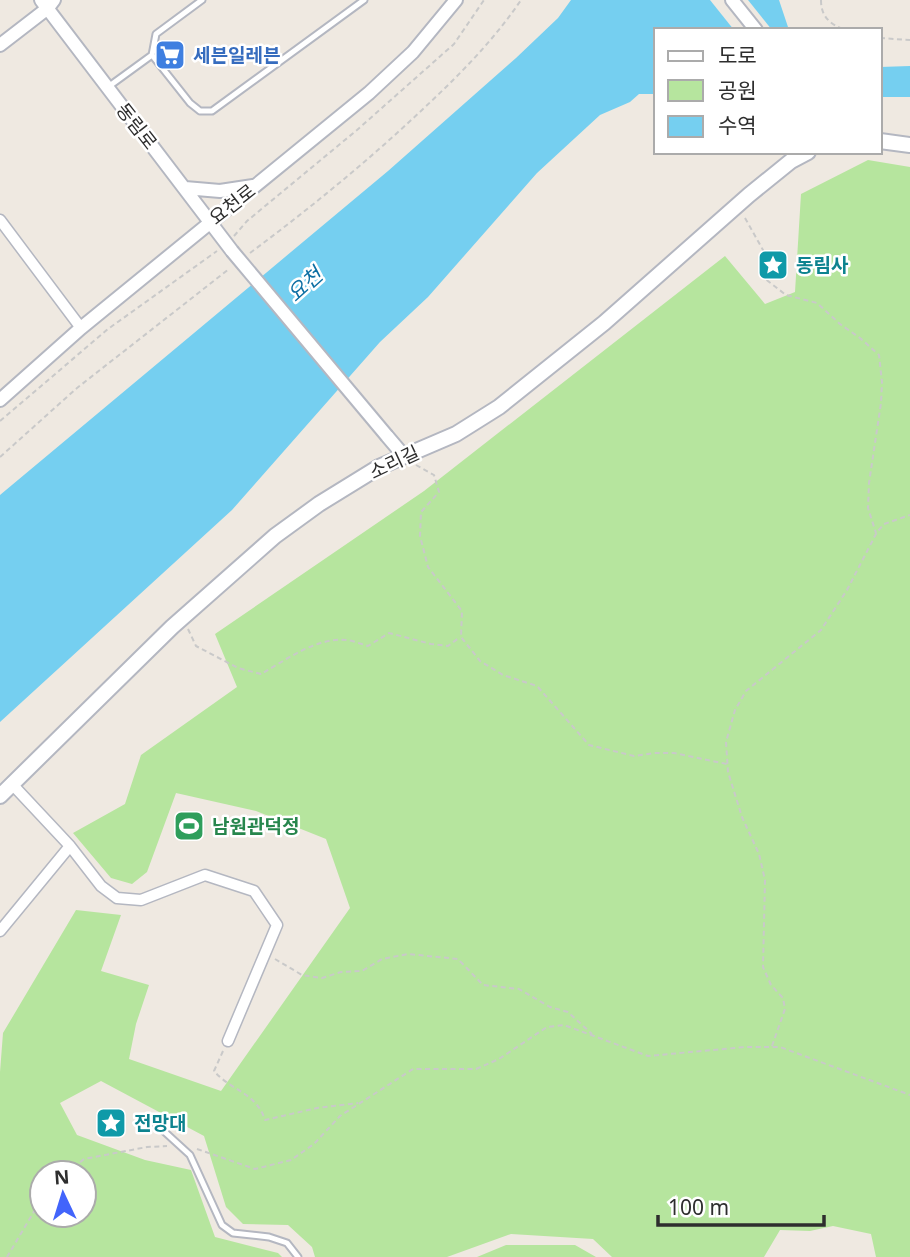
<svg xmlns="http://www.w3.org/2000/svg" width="910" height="1257" font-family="'Noto Sans','Noto Sans KR',sans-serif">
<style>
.green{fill:#b6e59e;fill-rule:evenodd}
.water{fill:#75cff0}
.pier{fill:#efe9e1}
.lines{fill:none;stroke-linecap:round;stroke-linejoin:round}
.service-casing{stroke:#b4b7c1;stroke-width:9}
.minor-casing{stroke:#b4b7c1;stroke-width:13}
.tertiary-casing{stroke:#b4b7c1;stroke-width:16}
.secondary-casing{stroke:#b4b7c1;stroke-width:18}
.path{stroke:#c9c9c9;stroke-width:2;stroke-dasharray:5 3.5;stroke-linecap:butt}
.service{stroke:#fff;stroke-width:5}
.minor{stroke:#fff;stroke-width:10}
.tertiary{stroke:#fff;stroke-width:12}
.secondary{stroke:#fff;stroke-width:14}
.tertiary-bridge-casing{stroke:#b4b7c1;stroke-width:16;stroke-linecap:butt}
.tertiary-bridge{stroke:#fff;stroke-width:12}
.labels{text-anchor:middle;stroke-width:5;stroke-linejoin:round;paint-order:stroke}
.shop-label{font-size:19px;font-weight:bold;fill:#366cbe;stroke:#fff;text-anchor:start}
.street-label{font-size:19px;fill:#2e2e2e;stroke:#fff}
.culture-label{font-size:19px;font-weight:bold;fill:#0d838f;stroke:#fff;text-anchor:start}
.leisure-label{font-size:19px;font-weight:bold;fill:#27864d;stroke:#fff;text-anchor:start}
.water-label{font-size:21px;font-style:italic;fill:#0d6fa3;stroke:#fff}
</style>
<rect width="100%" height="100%" fill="#efe9e1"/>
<path class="green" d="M 868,160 L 910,167 L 910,1257 L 876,1257 L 871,1234 L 833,1226 L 810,1231 L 780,1230 L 764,1257 L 612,1257 L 593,1239 L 511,1234 L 447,1257 L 315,1257 L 312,1247 L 288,1225 L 243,1224 L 226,1207 L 204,1136 L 101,1081 L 60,1103 L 77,1135 L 145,1160 L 191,1170 L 215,1237 L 278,1253 L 282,1257 L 0,1257 L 0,1072 L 3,1033 L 76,910 L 121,915 L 101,971 L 149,985 L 136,1024 L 129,1059 L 221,1091 L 350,908 L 326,839 L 256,811 L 176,793 L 147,872 L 132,884 L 111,878 L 73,833 L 125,804 L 141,755 L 237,687 L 215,634 L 424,491 L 725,256 L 765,304 L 795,292 L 801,194 ZM 42,1173 L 84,1173 L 84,1215 L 42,1215 Z
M 506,1245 L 575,1245 L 596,1257 L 477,1257 Z"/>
<path class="water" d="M 571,0 L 779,0 L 789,30 L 656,30 L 656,94 L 639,94 L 630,102 L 600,115 L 537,173 L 428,297 L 380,342 L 232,510 L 0,722 L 0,495 L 388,171 L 516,58 L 558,18 Z
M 910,66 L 910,97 L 880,97 L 880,67 Z"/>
<path class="pier" d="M 710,0 L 748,0 L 772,30 L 734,30 Z"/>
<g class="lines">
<g class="service-casing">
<path id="service" d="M 152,55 L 190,103 L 200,111 L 212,111 L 364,0
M 108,87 L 152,55 L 156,34 L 202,0
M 155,1123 L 190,1155 L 222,1225 L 233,1233 L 269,1237 L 287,1243 L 298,1257"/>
</g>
<g class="minor-casing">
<path id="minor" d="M 0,220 L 81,328
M 70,846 L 101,886 L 117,898 L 141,900 L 205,875 L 254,891 L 277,925 L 228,1041
M 0,931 L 70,846 L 11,783"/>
</g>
<g class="tertiary-casing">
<path id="tertiary" d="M 41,0 L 232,251
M 732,0 L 756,30
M 0,45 L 48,8 L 54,0
M 185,188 L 220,191 L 253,186
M 0,400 L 81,328 L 369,93 L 413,52 L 456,0
M 387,436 L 404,456"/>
</g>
<g class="secondary-casing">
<path id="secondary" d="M 880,141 L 910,145
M 0,796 L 172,627 L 275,536 L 319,504 L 379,467 L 456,434 L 499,407 L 604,323 L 749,195 L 791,161 L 808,152"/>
</g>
<path class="path" d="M 821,0 C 821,17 830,24 845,30
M 880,38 L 910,40
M 745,218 L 763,250 L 764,278 L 786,295 L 817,303 L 840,324 L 860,338 L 879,355 L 882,382 L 881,403 L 869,483 L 868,508 L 876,533
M 234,236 L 247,221 L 357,130 L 454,44 L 484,0
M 250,253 C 305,212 358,169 408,123 C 449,85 490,46 521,0
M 0,421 L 108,329 L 217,251
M 0,457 L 77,388 L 229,269
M 416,465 L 434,475 L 439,492 L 421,512 L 420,536 L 428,567 L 462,611 L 461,637 L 480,661 L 503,675 L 537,686 L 589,745 L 634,756 L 654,753 L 674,753 L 727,764
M 188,629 L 196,646 L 238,668 L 261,674 C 286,660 316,637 347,640 C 354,641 361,644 368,646 L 389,633 L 431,644 L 448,646 L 460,637
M 275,959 L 302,975 L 322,978 L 341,972 L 362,971 L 382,959 L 408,954 L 458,959 L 483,985 L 519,989 L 550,1007 L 568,1012 L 592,1034
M 772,1046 L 785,1009 L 783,998 L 771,985 L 763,967 L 765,880 L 759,854 L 742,817 L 728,772 L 726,742 L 735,710 L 746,691 L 821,630 L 847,590 L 877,532 L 884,524 L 910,515
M 223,1051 L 214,1071 C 231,1091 256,1092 265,1120 L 317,1108 L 358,1103
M 197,1149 L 255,1169 L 291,1160 L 314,1144 L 340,1116 L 413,1069 L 476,1069 L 499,1059 L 547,1027 L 564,1025 L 648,1056 L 745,1047 L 780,1047 L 910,1095
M 67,1173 L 84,1159 L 147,1147 L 167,1146
M 7,1257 L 42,1198"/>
<use href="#service" class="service"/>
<use href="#minor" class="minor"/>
<use href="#tertiary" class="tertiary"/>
<use href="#secondary" class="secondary"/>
<g class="tertiary-bridge-casing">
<path id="tertiary-bridge" d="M 232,251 L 387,436"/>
</g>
<use href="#tertiary-bridge" class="tertiary-bridge"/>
</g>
<defs>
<g id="supermarket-square" transform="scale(1.575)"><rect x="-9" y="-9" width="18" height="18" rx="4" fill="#3f7fe0" stroke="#fff"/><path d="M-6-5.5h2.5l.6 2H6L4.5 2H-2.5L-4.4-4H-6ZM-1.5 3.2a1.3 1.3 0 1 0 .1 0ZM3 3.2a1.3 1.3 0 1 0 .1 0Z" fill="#fff"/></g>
<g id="sight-square" transform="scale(1.575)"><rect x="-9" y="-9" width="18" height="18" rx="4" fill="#0f9aa8" stroke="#fff"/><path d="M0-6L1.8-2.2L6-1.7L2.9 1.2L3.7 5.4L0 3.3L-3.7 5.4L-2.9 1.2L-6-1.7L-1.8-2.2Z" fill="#fff"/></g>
<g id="stadium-square" transform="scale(1.575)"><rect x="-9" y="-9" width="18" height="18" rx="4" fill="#2e9e5b" stroke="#fff"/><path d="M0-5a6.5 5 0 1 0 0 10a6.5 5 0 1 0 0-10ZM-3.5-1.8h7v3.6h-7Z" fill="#fff"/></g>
</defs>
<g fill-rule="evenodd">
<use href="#supermarket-square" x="170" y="55"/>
<use href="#sight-square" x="773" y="265"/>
<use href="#stadium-square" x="189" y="826"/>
<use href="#sight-square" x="111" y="1123"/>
</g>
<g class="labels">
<g class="shop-label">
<text x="193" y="62">세븐일레븐</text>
</g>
<g class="street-label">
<text transform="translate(137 126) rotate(52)" y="7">동림로</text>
<text transform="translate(232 204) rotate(-38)" y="7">요천로</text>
<text transform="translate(394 462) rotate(-25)" y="7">소리길</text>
</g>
<g class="culture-label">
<text x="796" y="272">동림사</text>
<text x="134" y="1130">전망대</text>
</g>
<g class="leisure-label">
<text x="212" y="833">남원관덕정</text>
</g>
<g class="water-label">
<text transform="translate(305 285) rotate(-42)" y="7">요천</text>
</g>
</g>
<rect x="654" y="28" width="228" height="126" fill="#ffffff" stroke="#ababab" stroke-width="2"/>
<rect x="668" y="51" width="35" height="10" fill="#ffffff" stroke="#ababab" stroke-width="2"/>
<text x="718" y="63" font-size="21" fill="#2e2e2e">도로</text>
<rect x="668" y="80" width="35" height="21" fill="#b6e59e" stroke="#ababab" stroke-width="2"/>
<text x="718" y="98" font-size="21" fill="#2e2e2e">공원</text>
<rect x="668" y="116" width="35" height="21" fill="#75cff0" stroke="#ababab" stroke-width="2"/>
<text x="718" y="133" font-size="21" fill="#2e2e2e">수역</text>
<g transform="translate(63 1194) rotate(356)"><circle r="33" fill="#ffffff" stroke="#ababab" stroke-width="2"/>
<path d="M0-5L12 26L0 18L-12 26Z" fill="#4264fb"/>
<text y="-10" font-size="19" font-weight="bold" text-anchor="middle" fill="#2e2e2e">N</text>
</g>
<path d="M658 1215v10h166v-10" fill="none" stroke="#2e2e2e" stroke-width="3.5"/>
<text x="668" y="1215" font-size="21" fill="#2e2e2e" stroke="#ffffff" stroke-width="5" paint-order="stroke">100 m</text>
</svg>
